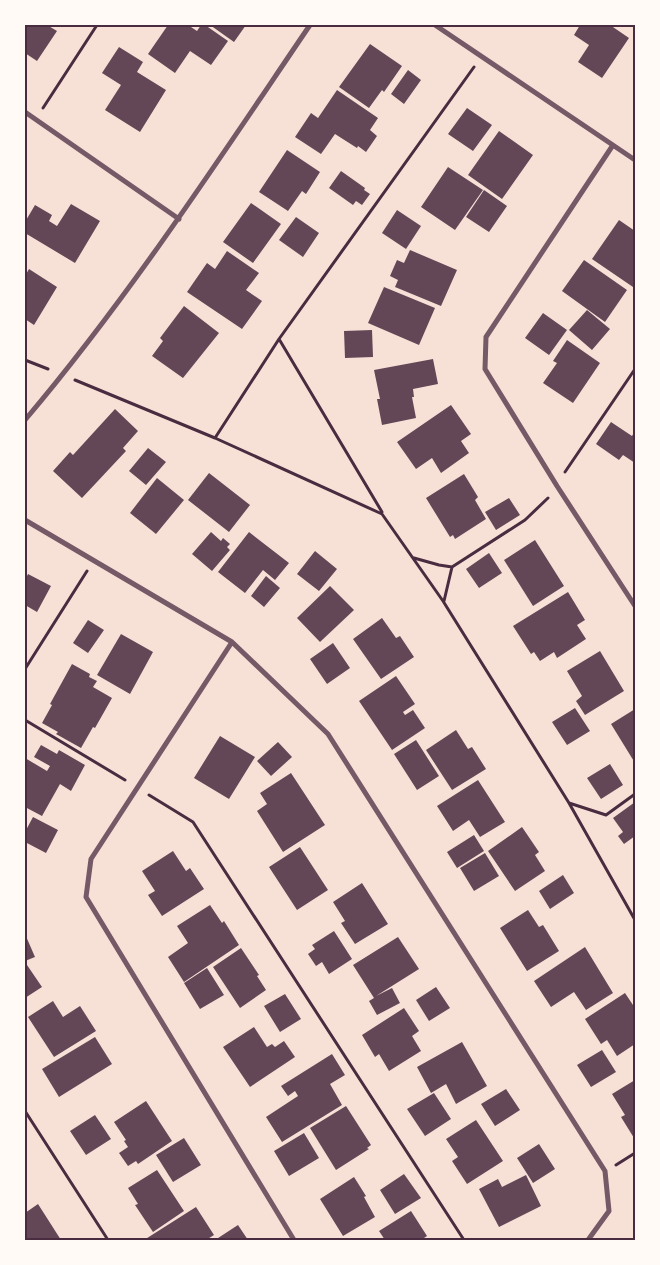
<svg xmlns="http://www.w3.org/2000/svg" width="660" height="1265" font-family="Cabin,sans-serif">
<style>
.building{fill:#644757}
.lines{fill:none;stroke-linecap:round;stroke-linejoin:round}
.path{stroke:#4a2c40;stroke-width:3}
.minor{stroke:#755966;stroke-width:5}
.neatline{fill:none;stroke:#4a2c40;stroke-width:2}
</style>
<rect width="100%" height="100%" fill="#f7e1d7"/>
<path class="building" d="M 25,25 L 47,25 L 57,31 L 37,61 L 25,53 Z
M 168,25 L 188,25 L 197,31 L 201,25 L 205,25 L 228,41 L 211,65 L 190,51 L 175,73 L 148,54 Z
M 210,25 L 246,25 L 234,42 Z
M 580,25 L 610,25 L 629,38 L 602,78 L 578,62 L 589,45 L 574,35 Z
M 370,44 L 402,66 L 384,92 L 382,90 L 369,108 L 339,87 Z
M 119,47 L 143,62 L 137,72 L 166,90 L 140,132 L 105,110 L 121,85 L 102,73 Z
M 408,70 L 421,80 L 404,104 L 391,94 Z
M 337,90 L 378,118 L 370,130 L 377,136 L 366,152 L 358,146 L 357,148 L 335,134 L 321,154 L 295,137 L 311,113 L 318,118 Z
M 467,108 L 492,125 L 473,151 L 448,134 Z
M 499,131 L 533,155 L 502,199 L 468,175 Z
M 287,150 L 320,172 L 306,194 L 302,191 L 288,211 L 259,192 Z
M 448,167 L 483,190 L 455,230 L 421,207 Z
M 341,171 L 365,188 L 364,190 L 370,194 L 362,205 L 356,201 L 353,205 L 329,188 Z
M 484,190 L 507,206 L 489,232 L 466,217 Z
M 251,203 L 281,224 L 253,263 L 223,242 Z
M 71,204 L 100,221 L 75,263 L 25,233 L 25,222 L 35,205 L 52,215 L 49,221 L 57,226 Z
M 397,210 L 421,226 L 406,249 L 382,233 Z
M 296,217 L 319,233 L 303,257 L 279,240 Z
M 619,220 L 635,231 L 635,263 L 633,266 L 635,267 L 635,285 L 633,287 L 592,259 Z
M 410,250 L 457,270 L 441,306 L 395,287 L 398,280 L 390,276 L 397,260 L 404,263 Z
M 227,251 L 259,273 L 246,290 L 262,301 L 242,329 L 187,292 L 207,263 L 215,269 Z
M 584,260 L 627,290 L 605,322 L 562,291 Z
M 29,269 L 57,287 L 34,325 L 25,319 L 25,276 Z
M 384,287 L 435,308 L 419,345 L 368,323 Z
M 184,306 L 219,333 L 183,378 L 152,356 L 163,341 L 160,338 Z
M 587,310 L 610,329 L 592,350 L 569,330 Z
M 543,313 L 567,330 L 549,355 L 525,338 Z
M 372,330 L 373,357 L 345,358 L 344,331 Z
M 567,340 L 600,363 L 573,403 L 543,383 L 557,363 L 553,361 Z
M 433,359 L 438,384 L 413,389 L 414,397 L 412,397 L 416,418 L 382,425 L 377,399 L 380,399 L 374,370 Z
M 451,405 L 471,434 L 461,441 L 469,453 L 441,473 L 432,458 L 416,469 L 397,442 Z
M 115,409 L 138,431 L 123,448 L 126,451 L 82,498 L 53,471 L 70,452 L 73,455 Z
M 611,422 L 632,436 L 635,431 L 635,463 L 623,455 L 619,460 L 596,444 Z
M 148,448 L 166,462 L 146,485 L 129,471 Z
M 209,473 L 250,505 L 229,532 L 188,500 Z
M 464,474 L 478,497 L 475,500 L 486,519 L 455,539 L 453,535 L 450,537 L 426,498 Z
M 157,478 L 184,500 L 156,534 L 130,513 Z
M 509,498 L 520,515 L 496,530 L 485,512 Z
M 211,532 L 221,541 L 223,538 L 230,544 L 227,547 L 230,550 L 212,571 L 192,554 Z
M 249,532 L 289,563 L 275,580 L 263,570 L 245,593 L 218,572 Z
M 535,540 L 564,586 L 533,606 L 504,560 Z
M 315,551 L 337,569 L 319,591 L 297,574 Z
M 489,553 L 502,573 L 479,588 L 466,569 Z
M 28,574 L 51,586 L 37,612 L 25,605 L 25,580 Z
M 266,576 L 280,588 L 264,607 L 251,596 Z
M 330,586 L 354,610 L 320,642 L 297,618 Z
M 568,592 L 585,620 L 577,625 L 586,639 L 557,658 L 554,652 L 540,661 L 534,652 L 531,654 L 513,626 Z
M 382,618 L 396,638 L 400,636 L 414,657 L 381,679 L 353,639 Z
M 88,620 L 104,630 L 88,653 L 73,643 Z
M 121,634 L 153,652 L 130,694 L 97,675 Z
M 333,643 L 350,668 L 327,684 L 310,659 Z
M 600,651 L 624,691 L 585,715 L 576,701 L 582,696 L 567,671 Z
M 72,664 L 90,674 L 89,677 L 97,681 L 93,687 L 112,698 L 95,728 L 93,727 L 81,748 L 56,734 L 58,732 L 42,723 L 52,705 L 50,704 Z
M 396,676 L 415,704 L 403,712 L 405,715 L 413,710 L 425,728 L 392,750 L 359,701 Z
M 575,708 L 590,731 L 567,745 L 552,722 Z
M 635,709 L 635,763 L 611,724 Z
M 456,730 L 468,749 L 472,747 L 486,769 L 452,790 L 426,750 Z
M 220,736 L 255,757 L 229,799 L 194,778 Z
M 416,740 L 439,776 L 417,790 L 394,754 Z
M 278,742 L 292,757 L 271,776 L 257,761 Z
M 41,745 L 57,754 L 59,750 L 85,765 L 71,791 L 60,784 L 42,816 L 25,807 L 25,758 L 47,771 L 50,766 L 34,757 Z
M 610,764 L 623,785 L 601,799 L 587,778 Z
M 291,773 L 325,825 L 283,852 L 257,811 L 267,804 L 260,793 Z
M 478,780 L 505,822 L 480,837 L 469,820 L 453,831 L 437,806 Z
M 635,802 L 635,836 L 624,844 L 618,836 L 623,832 L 613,818 Z
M 33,817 L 58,830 L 46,853 L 25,842 L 25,832 Z
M 522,827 L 539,852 L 535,855 L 545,871 L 515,891 L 488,851 Z
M 474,835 L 484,851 L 457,868 L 447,852 Z
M 300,847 L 328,890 L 297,910 L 269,867 Z
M 173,851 L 186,871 L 190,868 L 204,889 L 162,916 L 148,895 L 155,891 L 142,871 Z
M 485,853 L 499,876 L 474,891 L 460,868 Z
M 563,875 L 574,893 L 550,909 L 539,891 Z
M 362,883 L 388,924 L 355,944 L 341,923 L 345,921 L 333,902 Z
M 210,905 L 222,923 L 224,921 L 239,945 L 184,982 L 168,957 L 188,943 L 177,926 Z
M 528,910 L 539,927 L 543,925 L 559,951 L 527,971 L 500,928 Z
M 334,931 L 352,959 L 329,974 L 322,962 L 316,966 L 308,954 L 315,949 L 312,945 Z
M 25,934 L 35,957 L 25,961 Z
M 398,937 L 419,969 L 376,996 L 392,988 L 400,1003 L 377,1015 L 369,1001 L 374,998 L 353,965 Z
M 585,947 L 613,993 L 586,1010 L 574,992 L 551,1007 L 534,981 Z
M 241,948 L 259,975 L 257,976 L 266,990 L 240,1008 L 213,967 Z
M 27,965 L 42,987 L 25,998 L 25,966 Z
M 207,968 L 224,995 L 200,1009 L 184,983 Z
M 436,987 L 450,1008 L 429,1021 L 416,1000 Z
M 625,993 L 635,1008 L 635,1044 L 617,1056 L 607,1040 L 601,1044 L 585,1019 Z
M 285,994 L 301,1019 L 280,1032 L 264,1006 Z
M 53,1001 L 63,1017 L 80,1006 L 96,1031 L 54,1057 L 28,1017 Z
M 404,1008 L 419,1031 L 412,1036 L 421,1051 L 389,1071 L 379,1054 L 375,1057 L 362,1035 Z
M 254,1027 L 267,1047 L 272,1044 L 275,1047 L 284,1041 L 295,1057 L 250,1087 L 223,1047 Z
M 95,1037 L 112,1064 L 59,1097 L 42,1069 Z
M 462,1042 L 487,1086 L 456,1104 L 446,1084 L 431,1093 L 417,1067 Z
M 602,1050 L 616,1072 L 591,1087 L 577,1065 Z
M 332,1054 L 345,1075 L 330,1084 L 342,1105 L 282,1142 L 266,1117 L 298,1096 L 295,1091 L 288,1096 L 281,1086 Z
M 635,1080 L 635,1138 L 634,1138 L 621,1117 L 625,1115 L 612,1094 Z
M 506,1089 L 520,1110 L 495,1126 L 481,1104 Z
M 434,1093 L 451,1119 L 425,1136 L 407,1109 Z
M 146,1101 L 172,1141 L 138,1164 L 136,1161 L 128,1166 L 119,1153 L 128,1147 L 124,1141 L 126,1140 L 114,1122 Z
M 346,1106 L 371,1145 L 367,1148 L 369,1149 L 336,1170 L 310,1128 Z
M 95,1115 L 111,1139 L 86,1155 L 70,1131 Z
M 476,1120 L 503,1161 L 467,1184 L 452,1161 L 458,1157 L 446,1139 Z
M 304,1133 L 319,1158 L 289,1176 L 274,1151 Z
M 184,1138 L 201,1165 L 173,1182 L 156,1155 Z
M 539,1144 L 555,1169 L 533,1183 L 517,1158 Z
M 157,1170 L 184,1211 L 153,1232 L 135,1205 L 138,1204 L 128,1188 Z
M 404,1174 L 421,1198 L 395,1214 L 380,1190 Z
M 526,1175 L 541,1206 L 499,1227 L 479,1189 L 498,1179 L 502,1187 Z
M 354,1177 L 366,1196 L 364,1197 L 375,1217 L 343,1236 L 320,1199 Z
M 38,1204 L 61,1240 L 25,1240 L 25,1213 Z
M 196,1207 L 214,1235 L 206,1240 L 144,1240 Z
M 411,1211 L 427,1236 L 424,1238 L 425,1240 L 385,1240 L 379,1231 Z
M 238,1225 L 248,1240 L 215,1240 Z"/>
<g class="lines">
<path class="path" d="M 43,108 L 97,25
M 279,339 L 382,512
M 25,360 L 48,369
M 75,380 L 215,438 L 382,514 L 443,601 L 569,803 L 635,920
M 215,438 L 279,339 L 474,67
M 565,472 L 635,369
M 414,558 L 439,565 L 452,567
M 444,601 L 452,567 L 525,520 L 548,498
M 25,669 L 87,571
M 25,720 L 125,780
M 149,795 L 193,822 L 464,1240
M 569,803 L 606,815 L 635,794
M 25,1111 L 108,1240
M 616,1165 L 635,1153"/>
<path class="minor" d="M 435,25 L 635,160
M 25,112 L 179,219
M 613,145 L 486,337 L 485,369 L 557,486 L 635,606
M 25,420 C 130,296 219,159 310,25
M 25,520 L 232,642 L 328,734 L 605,1171 L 609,1211 L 588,1240
M 232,642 L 91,859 L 86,897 L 294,1240"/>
</g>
<rect width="660" height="1265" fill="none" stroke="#fffaf5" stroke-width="52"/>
<rect x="26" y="26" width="608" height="1213" class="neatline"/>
</svg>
